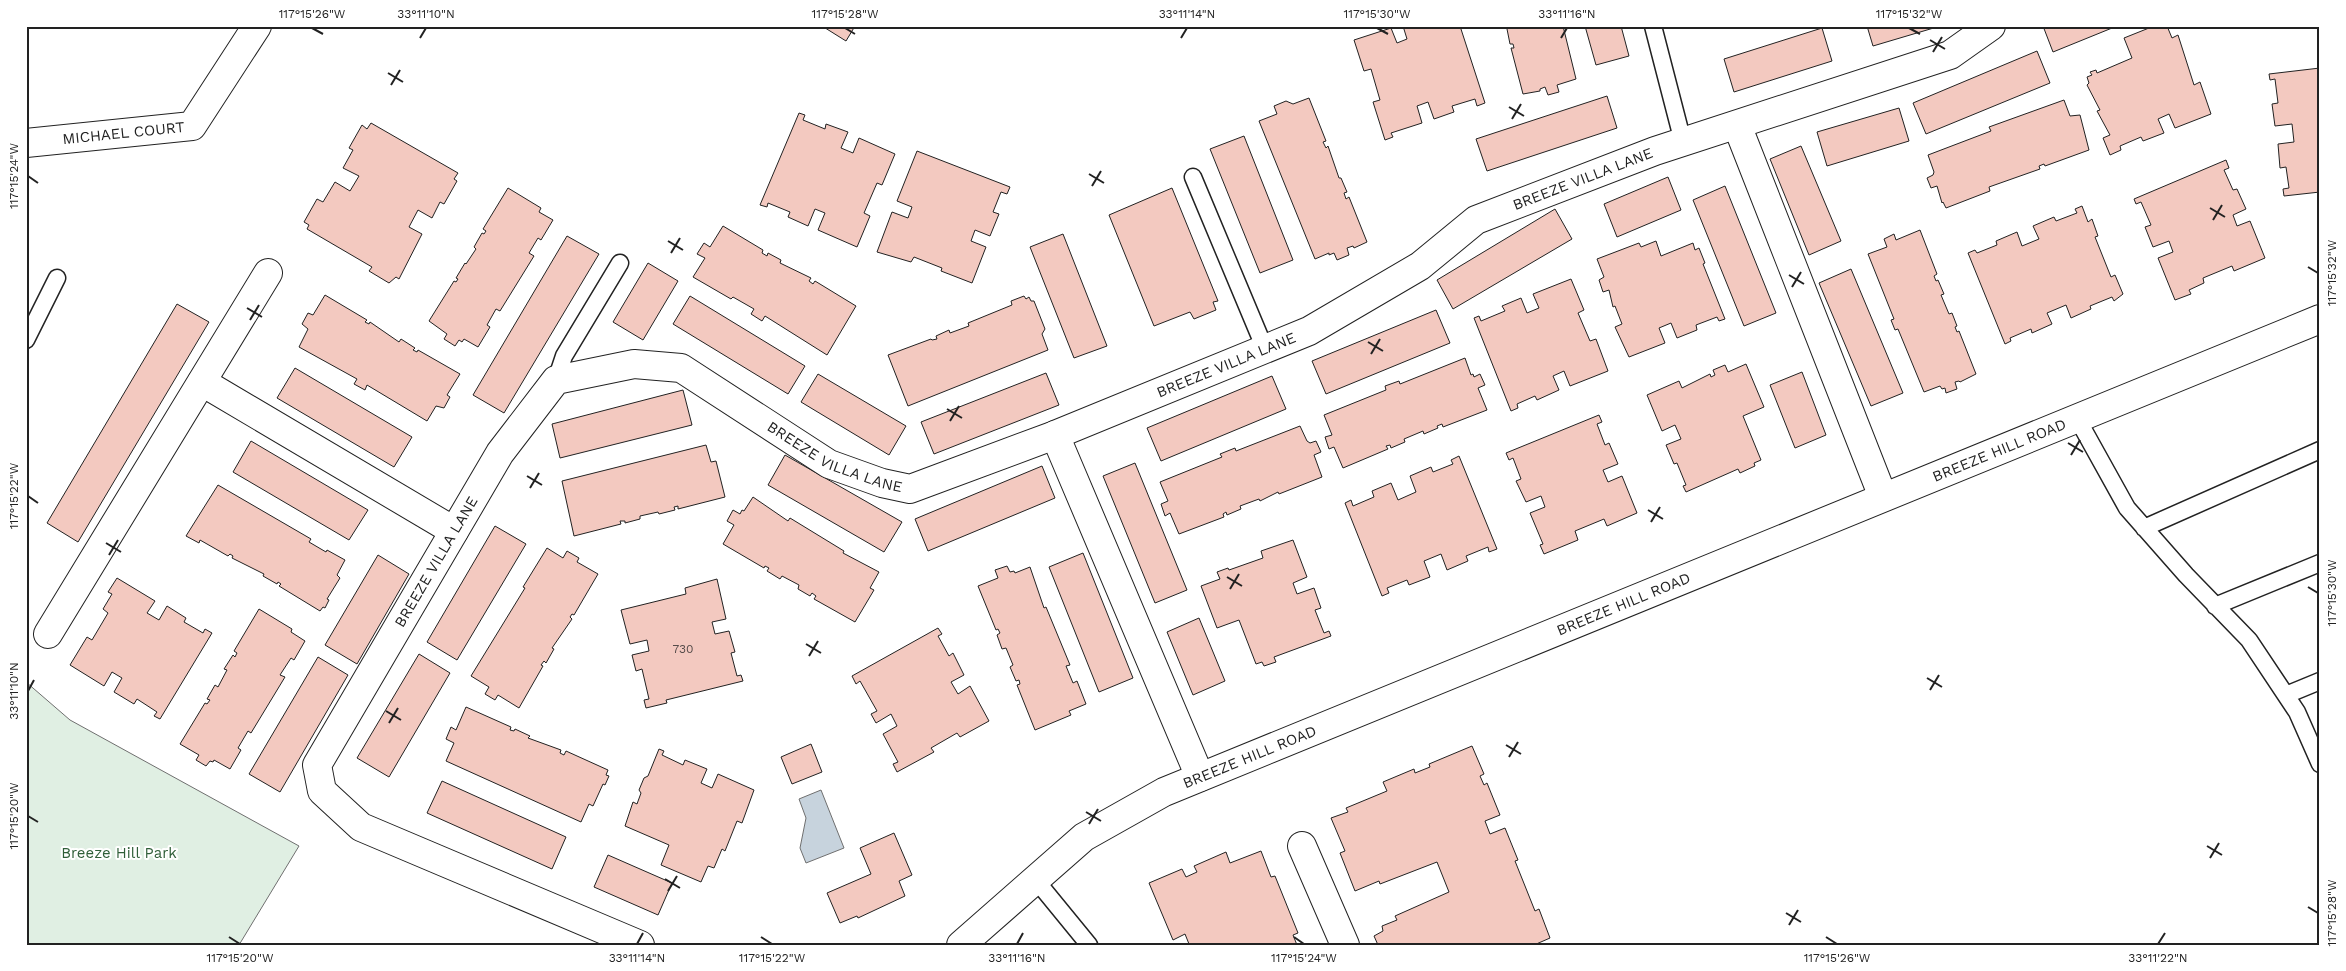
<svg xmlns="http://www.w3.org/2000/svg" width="2346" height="971" font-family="'Work Sans',sans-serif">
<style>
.green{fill:#e0efe3;stroke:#6f6f6f}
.water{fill:#c7d3dd;stroke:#6f6f6f}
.building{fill:#f3c9c0;stroke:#222}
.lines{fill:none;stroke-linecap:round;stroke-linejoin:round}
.service-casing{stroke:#222;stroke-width:19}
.minor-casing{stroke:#222;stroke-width:30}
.tertiary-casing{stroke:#222;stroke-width:30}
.service{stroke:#fff;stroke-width:16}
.minor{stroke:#fff;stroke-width:28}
.tertiary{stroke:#fff;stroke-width:28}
.ticks{fill:none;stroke:#222;stroke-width:2}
.labels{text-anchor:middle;stroke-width:4;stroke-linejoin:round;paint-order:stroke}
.number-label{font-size:12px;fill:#564c4a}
.street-label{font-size:15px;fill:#222;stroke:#fff}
.park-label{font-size:15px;fill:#2f5e38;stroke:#fff}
.neatline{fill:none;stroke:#222;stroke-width:2}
.ticks-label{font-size:12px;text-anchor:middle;fill:#222}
</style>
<rect width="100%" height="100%" fill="#fff"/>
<path class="green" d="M 26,682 L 70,720 L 299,846 L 239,945 L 26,945 Z"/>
<path class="water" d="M 821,790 L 844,848 L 806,863 L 800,848 L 806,818 L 799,799 Z"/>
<path class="building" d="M 822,26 L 855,26 L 846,41 Z
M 1403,26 L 1460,26 L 1485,103 L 1477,106 L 1475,99 L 1452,106 L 1454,112 L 1434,119 L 1428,102 L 1417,106 L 1422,123 L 1391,133 L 1393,137 L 1385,140 L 1373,102 L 1380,100 L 1371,69 L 1364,71 L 1354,40 L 1391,28 L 1397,43 L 1407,39 Z
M 1508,26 L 1563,26 L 1576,79 L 1557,85 L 1559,92 L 1548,95 L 1545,87 L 1540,89 L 1540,91 L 1523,94 L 1511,48 L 1514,48 L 1513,44 L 1510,44 L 1507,29 Z
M 1585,26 L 1621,26 L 1629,56 L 1596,65 Z
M 1867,26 L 1936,26 L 1937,27 L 1873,46 Z
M 2043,26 L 2117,26 L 2053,52 Z
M 2154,26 L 2167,26 L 2172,38 L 2178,35 L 2194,85 L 2200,82 L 2211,114 L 2175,128 L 2169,114 L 2158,119 L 2164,133 L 2143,141 L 2141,137 L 2120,146 L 2121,150 L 2110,155 L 2103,138 L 2110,135 L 2097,111 L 2100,110 L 2087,85 L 2089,83 L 2087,77 L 2092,75 L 2090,72 L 2096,70 L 2097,73 L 2132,58 L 2124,38 Z
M 1822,28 L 1832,61 L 1734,92 L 1724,59 Z
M 2037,51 L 2050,83 L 1926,134 L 1913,103 Z
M 2320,68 L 2320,192 L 2284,196 L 2283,189 L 2289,188 L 2286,167 L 2280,168 L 2278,144 L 2294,142 L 2292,124 L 2275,126 L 2272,104 L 2278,103 L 2275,79 L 2270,80 L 2269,74 Z
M 1607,96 L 1617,128 L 1487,171 L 1476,139 Z
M 1309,98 L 1326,141 L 1323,142 L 1326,148 L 1328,146 L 1339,178 L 1341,178 L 1347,192 L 1344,193 L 1346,199 L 1349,197 L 1367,242 L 1354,248 L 1353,246 L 1347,248 L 1349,255 L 1337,260 L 1334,253 L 1329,255 L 1329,253 L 1315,259 L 1259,121 L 1277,114 L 1274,106 L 1286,101 L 1293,104 Z
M 2064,100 L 2070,116 L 2080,115 L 2089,150 L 2045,166 L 2044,164 L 2039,166 L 2040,169 L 1989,187 L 1990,191 L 1946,208 L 1943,202 L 1942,203 L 1937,186 L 1931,188 L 1927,178 L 1933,175 L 1934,172 L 1928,155 L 1991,131 L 1989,127 Z
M 1899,108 L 1909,141 L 1827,166 L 1817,132 Z
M 799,113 L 805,115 L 803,120 L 825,129 L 826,124 L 848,132 L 841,148 L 853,153 L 859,138 L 895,154 L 882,185 L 877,183 L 864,213 L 870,216 L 857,247 L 818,230 L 825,213 L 815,209 L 808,226 L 788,217 L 790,212 L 768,203 L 767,207 L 760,205 Z
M 371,123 L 458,173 L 454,179 L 457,181 L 444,204 L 440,202 L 432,218 L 418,210 L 409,227 L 422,234 L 399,279 L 396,277 L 389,283 L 369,271 L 372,267 L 307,229 L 309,225 L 304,222 L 317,199 L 323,202 L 335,182 L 350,191 L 359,176 L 343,168 L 353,150 L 349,148 L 362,125 L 367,129 Z
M 1244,136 L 1293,260 L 1260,273 L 1210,149 Z
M 1801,146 L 1841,241 L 1809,255 L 1770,159 Z
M 917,151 L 1010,187 L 1007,194 L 1001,192 L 993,212 L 999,214 L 990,236 L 975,230 L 971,241 L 986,247 L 972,283 L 941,271 L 942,268 L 914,257 L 911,262 L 877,252 L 892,212 L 908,218 L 912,207 L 897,201 Z
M 2226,160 L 2229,168 L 2224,170 L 2233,190 L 2237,189 L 2246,209 L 2233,215 L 2237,226 L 2250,221 L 2265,258 L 2234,271 L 2232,266 L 2203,278 L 2204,283 L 2189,290 L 2191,294 L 2175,300 L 2158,258 L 2173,252 L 2169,241 L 2153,247 L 2145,227 L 2151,225 L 2141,202 L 2136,204 L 2134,199 Z
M 1668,177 L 1681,210 L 1617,237 L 1604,204 Z
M 1725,186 L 1776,313 L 1744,326 L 1693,200 Z
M 508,188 L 541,208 L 539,212 L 553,220 L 541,240 L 538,238 L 529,253 L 534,256 L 500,311 L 496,309 L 487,325 L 490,327 L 478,347 L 464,339 L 462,342 L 459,340 L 455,346 L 444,339 L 447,334 L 429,321 L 454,281 L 456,282 L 458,279 L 456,278 L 465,263 L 466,264 L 476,249 L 474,247 L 482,233 L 484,234 L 486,231 L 483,229 Z
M 1172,188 L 1218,301 L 1213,302 L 1216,310 L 1194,319 L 1190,312 L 1154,326 L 1109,215 Z
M 2082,206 L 2088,222 L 2092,219 L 2098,236 L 2095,237 L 2111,277 L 2115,275 L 2123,294 L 2114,301 L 2112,297 L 2090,306 L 2091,309 L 2071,318 L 2066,305 L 2047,313 L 2052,324 L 2032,333 L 2031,329 L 2010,338 L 2011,341 L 2005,344 L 1968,253 L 1975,250 L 1977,253 L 1997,245 L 1996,241 L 2017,232 L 2022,246 L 2039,239 L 2033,226 L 2054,217 L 2056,221 L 2077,213 L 2075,209 Z
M 1555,209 L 1572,239 L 1453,309 L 1437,280 Z
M 723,226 L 763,250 L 762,253 L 767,256 L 768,253 L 781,260 L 780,263 L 811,278 L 809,281 L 813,284 L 815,281 L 856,306 L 827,355 L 765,316 L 762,321 L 751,314 L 754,309 L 733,297 L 731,299 L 693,277 L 705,258 L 697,254 L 704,243 L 710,247 Z
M 1920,230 L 1937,274 L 1934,276 L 1936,281 L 1938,280 L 1944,294 L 1941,295 L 1949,314 L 1952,313 L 1957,326 L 1955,327 L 1957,332 L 1959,331 L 1976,374 L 1960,382 L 1959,381 L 1955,382 L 1957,389 L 1946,393 L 1945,388 L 1942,389 L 1940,386 L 1924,392 L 1898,329 L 1895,330 L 1891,320 L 1894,319 L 1868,254 L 1887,247 L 1884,239 L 1894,234 L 1896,240 Z
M 1063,234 L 1107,346 L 1074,358 L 1030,247 Z
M 567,236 L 599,254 L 504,413 L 473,395 Z
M 1656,241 L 1661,256 L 1693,243 L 1695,250 L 1699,248 L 1705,263 L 1703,264 L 1725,319 L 1719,321 L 1717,317 L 1696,325 L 1697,330 L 1677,338 L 1671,323 L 1659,328 L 1665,343 L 1629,357 L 1615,327 L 1622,324 L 1615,306 L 1613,307 L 1609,290 L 1603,292 L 1599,280 L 1604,277 L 1597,259 L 1639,243 L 1641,247 Z
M 648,263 L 678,281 L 643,340 L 613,322 Z
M 1851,269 L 1903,393 L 1871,406 L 1819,283 Z
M 1571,279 L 1584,310 L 1578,313 L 1590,341 L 1596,339 L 1608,371 L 1570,386 L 1564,371 L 1553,376 L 1559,390 L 1537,400 L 1535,396 L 1517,404 L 1518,408 L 1511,411 L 1474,318 L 1479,316 L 1481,321 L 1505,311 L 1502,306 L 1521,298 L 1527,313 L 1539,308 L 1533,294 Z
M 325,295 L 367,320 L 365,322 L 369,324 L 370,322 L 399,342 L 401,339 L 415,348 L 413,350 L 417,352 L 418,350 L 460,374 L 447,395 L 450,397 L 444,408 L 436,406 L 427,421 L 367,385 L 365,390 L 354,384 L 357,379 L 299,347 L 308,329 L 302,324 L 308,313 L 313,315 Z
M 690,296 L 805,366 L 788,394 L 673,324 Z
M 1024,296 L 1026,299 L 1029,297 L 1031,301 L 1034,301 L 1045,329 L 1042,334 L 1048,350 L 908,406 L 888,355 L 931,339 L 932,340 L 937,339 L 936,336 L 949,330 L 950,333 L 969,326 L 968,323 L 1012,305 L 1011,301 Z
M 177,304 L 209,322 L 78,542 L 47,523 Z
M 1436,310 L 1450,343 L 1326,394 L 1312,361 Z
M 1465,358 L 1471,375 L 1473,374 L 1474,377 L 1480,374 L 1485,385 L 1478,388 L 1487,410 L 1443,427 L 1442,424 L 1437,426 L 1438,428 L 1424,434 L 1423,431 L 1404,439 L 1405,442 L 1391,448 L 1390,445 L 1386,446 L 1388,449 L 1343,468 L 1334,447 L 1329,449 L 1325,437 L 1332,435 L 1324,415 L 1386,390 L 1385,386 L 1399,381 L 1400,384 Z
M 1746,364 L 1764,407 L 1743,416 L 1761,460 L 1754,463 L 1755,466 L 1740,473 L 1738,469 L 1686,492 L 1683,486 L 1686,485 L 1677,463 L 1674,464 L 1666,445 L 1681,439 L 1675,425 L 1662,431 L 1647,395 L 1679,381 L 1682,388 L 1710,374 L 1711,377 L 1715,375 L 1713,370 L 1725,365 L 1728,372 Z
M 295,368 L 412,437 L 394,467 L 277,398 Z
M 1802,372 L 1826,435 L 1795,448 L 1770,385 Z
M 1046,373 L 1059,405 L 934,454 L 921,422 Z
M 818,374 L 906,426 L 889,455 L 801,402 Z
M 1272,376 L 1286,409 L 1161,461 L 1147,428 Z
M 683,390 L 692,425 L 560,458 L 552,424 Z
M 1599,415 L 1602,422 L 1597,424 L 1605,445 L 1609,443 L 1618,464 L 1603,470 L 1608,482 L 1622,476 L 1637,513 L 1607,526 L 1604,519 L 1575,531 L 1578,540 L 1544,554 L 1540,545 L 1543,544 L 1530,513 L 1545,507 L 1541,496 L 1526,502 L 1516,481 L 1521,479 L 1513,458 L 1509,460 L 1506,453 Z
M 1300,426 L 1307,441 L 1310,443 L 1316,441 L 1321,452 L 1314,455 L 1322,477 L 1279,494 L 1278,492 L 1260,501 L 1259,499 L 1240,506 L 1241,509 L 1227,515 L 1226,512 L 1223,514 L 1224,517 L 1179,534 L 1170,513 L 1165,516 L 1161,504 L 1168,501 L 1160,482 L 1222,457 L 1220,454 L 1235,448 L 1236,451 Z
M 251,441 L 368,510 L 349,540 L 233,472 Z
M 706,445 L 711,462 L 716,461 L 725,497 L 678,509 L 678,506 L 674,507 L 675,510 L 659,514 L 658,512 L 640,516 L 640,519 L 625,523 L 625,521 L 620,521 L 621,524 L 574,536 L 562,481 Z
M 785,455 L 902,522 L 884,552 L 768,485 Z
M 1459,456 L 1497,549 L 1489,552 L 1488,547 L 1466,556 L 1468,561 L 1447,570 L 1441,554 L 1424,561 L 1430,577 L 1409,585 L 1407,580 L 1387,588 L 1389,593 L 1382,596 L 1345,503 L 1351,500 L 1353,506 L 1374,497 L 1372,491 L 1391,483 L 1398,500 L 1416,492 L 1410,476 L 1431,467 L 1433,472 L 1453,464 L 1451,460 Z
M 1135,463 L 1187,590 L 1155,603 L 1103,476 Z
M 1042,466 L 1055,498 L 928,551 L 915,519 Z
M 218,485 L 311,539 L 309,542 L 326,552 L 327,550 L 345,560 L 337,575 L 340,578 L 327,599 L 329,600 L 325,608 L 323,607 L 320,611 L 279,586 L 281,584 L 278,582 L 277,584 L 263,576 L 264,574 L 232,558 L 233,556 L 230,554 L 228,556 L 200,540 L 199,543 L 186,536 Z
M 753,497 L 788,521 L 790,518 L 844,551 L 843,553 L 879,572 L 870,588 L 874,590 L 855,622 L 814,599 L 816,596 L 812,593 L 810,596 L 798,589 L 799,585 L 782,576 L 780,579 L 767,571 L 769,568 L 765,566 L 764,568 L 723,544 L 734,525 L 727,521 L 733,510 L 740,514 L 742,510 L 744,511 Z
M 495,526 L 526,544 L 457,660 L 427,642 Z
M 1293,540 L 1307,577 L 1293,583 L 1297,594 L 1314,588 L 1321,608 L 1315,610 L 1324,633 L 1329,631 L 1331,636 L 1274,657 L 1276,662 L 1264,666 L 1262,662 L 1256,664 L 1239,620 L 1217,628 L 1201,586 L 1220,579 L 1217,572 L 1228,568 L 1229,570 L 1263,558 L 1261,551 Z
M 547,548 L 563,558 L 567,551 L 579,558 L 577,562 L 598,574 L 574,615 L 572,614 L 570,617 L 572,619 L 552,648 L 554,649 L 546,663 L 544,661 L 541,665 L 543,666 L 519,708 L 498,695 L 495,700 L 485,694 L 489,687 L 471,676 L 525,588 L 523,587 Z
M 1083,553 L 1133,678 L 1099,692 L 1049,567 Z
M 378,555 L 409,574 L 357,664 L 325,645 Z
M 1007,566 L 1010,572 L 1014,571 L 1015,573 L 1030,567 L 1044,608 L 1046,607 L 1070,665 L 1066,666 L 1073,683 L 1077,681 L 1086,704 L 1069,711 L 1071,715 L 1035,730 L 1017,685 L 1020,684 L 1019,680 L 1016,681 L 1010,667 L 1013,665 L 1006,648 L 1002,649 L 997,635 L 1000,633 L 998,629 L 996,630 L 978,586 L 998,578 L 995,570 Z
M 117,578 L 155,601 L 147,613 L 159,620 L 167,606 L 186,618 L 184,622 L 203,633 L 205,629 L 212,633 L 160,719 L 154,716 L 157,712 L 137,699 L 134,704 L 114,692 L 122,678 L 112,672 L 104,686 L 70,665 L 87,637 L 92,640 L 108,613 L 103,609 L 112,594 L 108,592 Z
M 717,579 L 726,619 L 712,622 L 715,634 L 729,631 L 735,652 L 731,653 L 737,676 L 741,675 L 743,681 L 666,700 L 667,703 L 646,708 L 644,700 L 649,699 L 642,669 L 636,671 L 632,655 L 649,651 L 647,640 L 630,644 L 621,610 L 686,594 L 685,588 Z
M 259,609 L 292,629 L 291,632 L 305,641 L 294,660 L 291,658 L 280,675 L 285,677 L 251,733 L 248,731 L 238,748 L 241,750 L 230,769 L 214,760 L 213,762 L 210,761 L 206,766 L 196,760 L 199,755 L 180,744 L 205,703 L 207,704 L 210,700 L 207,699 L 215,685 L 218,687 L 227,670 L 224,669 L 233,655 L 235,657 L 237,653 L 234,651 Z
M 1199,618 L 1225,681 L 1193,695 L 1167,632 Z
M 938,628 L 942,634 L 938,636 L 949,656 L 953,653 L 964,675 L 951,682 L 958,694 L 970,686 L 989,721 L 960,737 L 957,733 L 931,748 L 934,752 L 897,772 L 893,764 L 898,762 L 883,734 L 897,726 L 891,714 L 876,723 L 871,714 L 877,711 L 860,681 L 856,684 L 852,676 Z
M 419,654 L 450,673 L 389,777 L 357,758 Z
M 318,657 L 348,675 L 280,792 L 249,774 Z
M 466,707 L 511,727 L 510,730 L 514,731 L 515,729 L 530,736 L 528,738 L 561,750 L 560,753 L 564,755 L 566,751 L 608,770 L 606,775 L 609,776 L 605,785 L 603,784 L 593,806 L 589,804 L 581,822 L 446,761 L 454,743 L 446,739 L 451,727 L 456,730 Z
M 811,744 L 822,772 L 792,784 L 781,757 Z
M 1472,746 L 1484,774 L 1480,776 L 1484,785 L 1487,783 L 1500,815 L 1485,821 L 1490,834 L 1505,828 L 1518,860 L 1515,861 L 1535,911 L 1539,909 L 1550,938 L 1534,945 L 1378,945 L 1374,936 L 1383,931 L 1382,926 L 1397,920 L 1395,916 L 1449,892 L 1437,862 L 1380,884 L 1379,881 L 1355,891 L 1340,853 L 1345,851 L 1331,818 L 1348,812 L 1346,808 L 1387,791 L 1383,782 L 1414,769 L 1415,773 L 1430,767 L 1429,764 Z
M 659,749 L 664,751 L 662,755 L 683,765 L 685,760 L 707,769 L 701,783 L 712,788 L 718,774 L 754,790 L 742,823 L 737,821 L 725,851 L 722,849 L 714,868 L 708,866 L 701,882 L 661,865 L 669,845 L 625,826 L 633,802 L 637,804 L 641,793 L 639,790 L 644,778 L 648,776 Z
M 442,781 L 566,837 L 552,869 L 427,813 Z
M 894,833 L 912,875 L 899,881 L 905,896 L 858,918 L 857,916 L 840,923 L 827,893 L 871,874 L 860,848 Z
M 1261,851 L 1271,877 L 1275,876 L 1298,933 L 1293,935 L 1297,945 L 1187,945 L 1189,944 L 1185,934 L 1173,940 L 1149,883 L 1182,869 L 1186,877 L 1197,872 L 1194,866 L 1226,852 L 1230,863 Z
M 608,855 L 672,883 L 658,915 L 594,887 Z"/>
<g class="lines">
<g class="service-casing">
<path id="service" d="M 1653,26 L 1683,142
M 1193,177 L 1265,349
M 26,340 L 57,278
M 556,380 L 564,356 L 620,263
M 2077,418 L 2127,508 L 2186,575 L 2249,640 L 2297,712 L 2320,764
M 2144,528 L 2320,450
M 2215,606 L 2320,563
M 2286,695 L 2320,681
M 1035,879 L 1089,945"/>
</g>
<g class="minor-casing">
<g id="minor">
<path d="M 1737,125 L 1883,497"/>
<path id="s1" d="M 26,143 L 192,126 L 257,26"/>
<path d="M 202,382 L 454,531"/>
<path d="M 1055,435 L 1200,777"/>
<path d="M 48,634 L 268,273"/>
<path d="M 1302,846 L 1345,945"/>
<path id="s2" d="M 640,945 L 361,827 L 322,791 L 317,765 L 500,453 L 556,380 L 634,364 L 681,368 L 829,464 L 882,483 L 910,489 L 1055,435 L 1309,331 L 1420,266 L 1476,220 L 1655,151 L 1950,55 L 1991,26"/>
</g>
</g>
<g class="tertiary-casing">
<g id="tertiary">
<path id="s3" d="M 961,945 L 1084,837 L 1164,792 L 2320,319"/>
</g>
</g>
<use href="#service" class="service"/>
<use href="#minor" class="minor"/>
<use href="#tertiary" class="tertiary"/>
</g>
<path class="ticks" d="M 312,28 L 323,34M 845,28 L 855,34M 1377,28 L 1388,34M 1909,28 L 1920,34M 420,38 L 426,28M 1181,38 L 1187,28M 1561,38 L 1567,28M 1930,40 L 1945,49M 1933,52 L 1942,37M 388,73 L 403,82M 391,85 L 400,70M 1509,107 L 1524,116M 1512,119 L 1521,104M 1089,174 L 1104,183M 28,176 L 38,183M 1092,186 L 1101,171M 2210,208 L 2225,217M 2213,220 L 2222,205M 668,241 L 683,250M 671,253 L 680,238M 2308,267 L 2318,273M 1789,275 L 1804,284M 1792,287 L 1801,272M 247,308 L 262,317M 250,320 L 259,305M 1368,342 L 1383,351M 1371,354 L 1380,339M 947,409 L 962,418M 950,421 L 959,406M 2068,443 L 2083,452M 2071,455 L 2080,440M 527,476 L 542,485M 530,488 L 539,473M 28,496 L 38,503M 1648,510 L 1663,519M 1651,522 L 1660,507M 106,543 L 121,552M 109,555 L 118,540M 1227,577 L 1242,586M 2308,587 L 2318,593M 1230,589 L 1239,574M 806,644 L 821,653M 809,656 L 818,641M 1927,678 L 1942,687M 1930,690 L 1939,675M 28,691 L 34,680M 386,711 L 401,720M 389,723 L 398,708M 1506,745 L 1521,754M 1509,757 L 1518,742M 1086,812 L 1101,821M 28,816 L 38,822M 1089,824 L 1098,809M 2207,846 L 2222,855M 2210,858 L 2219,843M 665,879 L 680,888M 668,891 L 677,876M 2308,907 L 2318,913M 1786,913 L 1801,922M 1789,925 L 1798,910M 229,937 L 240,944M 761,937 L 772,944M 1294,937 L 1304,944M 1826,937 L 1837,944M 637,944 L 643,933M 1017,944 L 1023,933M 2158,944 L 2165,933"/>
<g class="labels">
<g class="number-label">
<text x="683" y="653">730</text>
</g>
<g class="street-label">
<text dy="5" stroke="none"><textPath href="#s1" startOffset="98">MICHAEL COURT</textPath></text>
<text dy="5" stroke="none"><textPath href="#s2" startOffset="1969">BREEZE VILLA LANE</textPath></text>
<text dy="5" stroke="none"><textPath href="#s2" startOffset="1564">BREEZE VILLA LANE</textPath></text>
<text dy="5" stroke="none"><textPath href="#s3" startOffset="1158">BREEZE HILL ROAD</textPath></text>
<text dy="5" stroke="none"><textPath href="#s2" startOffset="1142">BREEZE VILLA LANE</textPath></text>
<text dy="5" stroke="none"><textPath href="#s2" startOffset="618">BREEZE VILLA LANE</textPath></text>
<text dy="5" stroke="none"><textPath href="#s3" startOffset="752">BREEZE HILL ROAD</textPath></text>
<text dy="5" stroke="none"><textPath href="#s3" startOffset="348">BREEZE HILL ROAD</textPath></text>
</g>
<g class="park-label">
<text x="119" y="858">Breeze Hill Park</text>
</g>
</g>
<rect width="2346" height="971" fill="none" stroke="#ffffff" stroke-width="55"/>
<rect x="28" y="28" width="2290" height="916" class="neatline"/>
<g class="ticks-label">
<text x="312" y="18">117°15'26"W</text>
<text x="426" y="18">33°11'10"N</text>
<text x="845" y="18">117°15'28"W</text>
<text x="1187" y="18">33°11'14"N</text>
<text x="1377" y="18">117°15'30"W</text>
<text x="1567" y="18">33°11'16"N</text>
<text x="1909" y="18">117°15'32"W</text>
<text transform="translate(14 176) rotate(-90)" y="4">117°15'24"W</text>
<text transform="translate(2332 273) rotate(-90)" y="4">117°15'32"W</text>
<text transform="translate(14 496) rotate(-90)" y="4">117°15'22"W</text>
<text transform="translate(2332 593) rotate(-90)" y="4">117°15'30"W</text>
<text transform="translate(14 691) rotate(-90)" y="4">33°11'10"N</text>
<text transform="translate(14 816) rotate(-90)" y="4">117°15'20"W</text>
<text transform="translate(2332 913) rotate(-90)" y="4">117°15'28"W</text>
<text x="240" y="962">117°15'20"W</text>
<text x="637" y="962">33°11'14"N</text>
<text x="772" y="962">117°15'22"W</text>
<text x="1017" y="962">33°11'16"N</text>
<text x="1304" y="962">117°15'24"W</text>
<text x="1837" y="962">117°15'26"W</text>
<text x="2158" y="962">33°11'22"N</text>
</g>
</svg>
